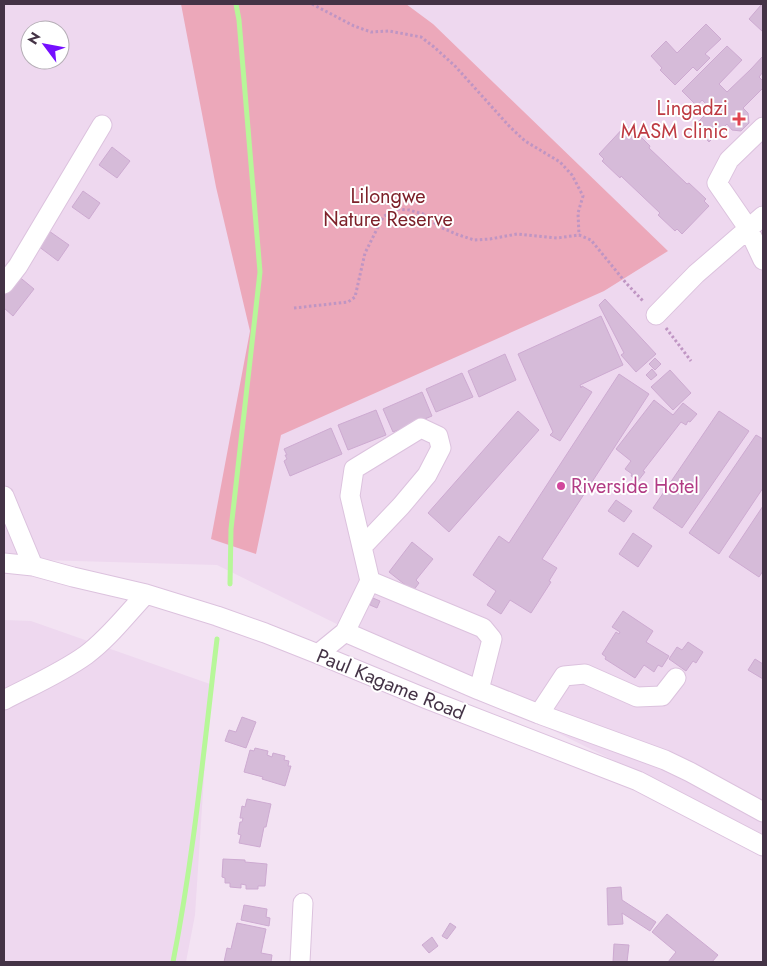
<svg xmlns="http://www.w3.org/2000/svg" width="767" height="966" font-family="Jost,sans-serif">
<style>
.residential{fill:#eed8ef;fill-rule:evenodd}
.green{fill:#eca8ba}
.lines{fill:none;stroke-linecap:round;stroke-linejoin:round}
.stream{stroke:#b7f799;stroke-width:5}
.building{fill:#d6bbd9;stroke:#cdaad1}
.minor-casing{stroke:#dcc2de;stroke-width:21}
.path{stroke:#bf95c3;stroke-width:3;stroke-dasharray:2.5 2.5;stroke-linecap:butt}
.minor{stroke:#fff;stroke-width:19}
.health-dot{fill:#e0444e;stroke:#fff;stroke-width:2}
.hotel-dot{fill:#d1479c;stroke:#fff;stroke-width:2}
.labels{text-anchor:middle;stroke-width:4;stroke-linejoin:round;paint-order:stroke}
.health-label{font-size:20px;fill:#be3a42;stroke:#fff;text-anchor:end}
.park-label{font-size:20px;fill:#7d212a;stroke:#fff}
.hotel-label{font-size:20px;fill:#b23c85;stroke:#fff;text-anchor:start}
.street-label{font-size:20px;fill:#443346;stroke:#fff}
</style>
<rect width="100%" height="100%" fill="#f3e3f3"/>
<path class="residential" d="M 4,4 L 763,4 L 763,834 L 217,565 L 4,559 ZM 30,30 L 60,30 L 60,60 L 30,60 Z
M 4,620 L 31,621 L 210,684 L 195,915 L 186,962 L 4,962 Z"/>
<path class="green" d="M 181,4 L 406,4 L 433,24 L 668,251 L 604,291 L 281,435 L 256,554 L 211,539 L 250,331 L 216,187 Z"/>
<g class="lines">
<path class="stream" d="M 230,584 L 231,529 L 260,272 L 239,20 L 236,4
M 173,962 C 194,855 204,747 217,639"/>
</g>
<path class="building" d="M 760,4 L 763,4 L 763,32 L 749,19 L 761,5 Z
M 706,24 L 721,39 L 705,54 L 710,58 L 697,71 L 693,67 L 675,85 L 660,70 L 662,68 L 651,56 L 666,41 L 677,53 Z
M 727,46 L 742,60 L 719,84 L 727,92 L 751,69 L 763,56 L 763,72 L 759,77 L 763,81 L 763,88 L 743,108 L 748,113 L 749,123 L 741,131 L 732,130 L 727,124 L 709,142 L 694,126 L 711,109 L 702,100 L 697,106 L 682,91 Z
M 626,125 L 631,131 L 633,129 L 650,146 L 649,148 L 687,184 L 689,183 L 706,199 L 704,201 L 709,206 L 682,234 L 677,229 L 675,231 L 658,215 L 660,213 L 621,176 L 620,178 L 602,161 L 604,159 L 599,154 Z
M 112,147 L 130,161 L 117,178 L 99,165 Z
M 83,191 L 100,203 L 89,219 L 72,207 Z
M 49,231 L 69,245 L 58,261 L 38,246 Z
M 17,275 L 34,289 L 13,316 L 4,308 L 4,293 Z
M 605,299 L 656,354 L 636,372 L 621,355 L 624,353 L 599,305 Z
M 601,316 L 623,365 L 580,385 L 581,388 L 582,386 L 592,392 L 560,441 L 550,435 L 553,432 L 518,354 Z
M 505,354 L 516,380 L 479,397 L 468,371 Z
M 655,358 L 661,364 L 655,370 L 649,364 Z
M 652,369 L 657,375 L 651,380 L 646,375 Z
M 670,370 L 691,393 L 673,410 L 651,387 Z
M 462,373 L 473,397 L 436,412 L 426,389 Z
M 619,374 L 649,394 L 542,559 L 557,568 L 549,581 L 551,582 L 531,613 L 510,600 L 501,614 L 487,605 L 496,591 L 473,575 L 499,536 L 509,543 Z
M 422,392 L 432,416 L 393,432 L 383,409 Z
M 654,400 L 673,415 L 683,403 L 697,414 L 690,422 L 688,421 L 686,425 L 681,422 L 643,471 L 645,472 L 638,481 L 631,476 L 632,474 L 625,469 L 631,461 L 616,449 Z
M 376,410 L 386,435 L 348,450 L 338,425 Z
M 518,411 L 539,430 L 449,532 L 428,513 Z
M 719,411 L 749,431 L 682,528 L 653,508 Z
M 331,428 L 342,454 L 290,476 L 284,461 L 287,459 L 285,455 L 287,455 L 284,449 Z
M 756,435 L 763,439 L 763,488 L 719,554 L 689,533 Z
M 616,500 L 632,511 L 624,522 L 608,511 Z
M 763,506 L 763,571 L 759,577 L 729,557 Z
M 633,533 L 652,546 L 638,567 L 619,554 Z
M 412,542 L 433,559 L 416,580 L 419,583 L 413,591 L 389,572 Z
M 373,598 L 380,601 L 377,608 L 370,605 Z
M 623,611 L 653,631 L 646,642 L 669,656 L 662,667 L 658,665 L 654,672 L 644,665 L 635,678 L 605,659 L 606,657 L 602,654 L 616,632 L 619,634 L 620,632 L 612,627 Z
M 688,642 L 703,652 L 696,663 L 693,661 L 686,671 L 669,659 L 677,647 L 682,650 Z
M 755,659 L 763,664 L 763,679 L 748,670 Z
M 242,717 L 256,722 L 246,748 L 225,741 L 229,730 L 236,732 Z
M 255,748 L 268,751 L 267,755 L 272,757 L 273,753 L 285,756 L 284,760 L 289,761 L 288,766 L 291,766 L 285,786 L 262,779 L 263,777 L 244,772 L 250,750 L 254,751 Z
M 247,799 L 271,804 L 266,827 L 264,827 L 260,847 L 239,843 L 241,835 L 238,834 L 240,822 L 242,822 L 243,818 L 240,818 L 242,806 L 245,807 Z
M 223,859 L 245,860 L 245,862 L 267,864 L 265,886 L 258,886 L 258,889 L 246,889 L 246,885 L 241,884 L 241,888 L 230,887 L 230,883 L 225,883 L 225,878 L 222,877 Z
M 621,887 L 622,900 L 656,922 L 650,931 L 622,913 L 623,924 L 608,925 L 607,888 Z
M 244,905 L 267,909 L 266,917 L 270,918 L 269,926 L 241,920 Z
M 667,914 L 718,955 L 712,962 L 668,962 L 676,952 L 652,932 Z
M 237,923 L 266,929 L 261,953 L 272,955 L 271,962 L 224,962 L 227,948 L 231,949 Z
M 450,923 L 456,927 L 447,939 L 442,936 Z
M 432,937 L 438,946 L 429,953 L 422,945 Z
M 614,944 L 629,945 L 627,962 L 613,962 Z"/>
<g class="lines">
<g class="minor-casing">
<path id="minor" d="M 763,127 L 729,160 L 717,183 L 748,228 L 763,260
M 4,284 L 18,266 L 102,125
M 656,315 L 696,274 L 763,216
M 4,496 L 33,566
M 4,563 L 33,566 L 73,577 L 146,594 L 217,616 L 265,633 L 318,654 L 427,699 L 638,781 L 763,846
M 370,581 L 483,628 L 492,639 L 479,690
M 345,632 L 370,581 L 350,496 L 354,469 L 421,428 L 438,436 L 441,448 L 427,475 L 401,506 L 362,547
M 318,654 L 345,632 L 479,690 L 539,714 L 665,760 L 690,772 L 763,812
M 4,700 C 31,686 61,673 86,655 C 109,638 127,614 146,594
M 539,714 L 564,676 L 585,674 L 637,697 L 662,696 L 676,678
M 300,962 L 303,903"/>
</g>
<path class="path" d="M 312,4 L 354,26 L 371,32 L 389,31 L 421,37 L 434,47 L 455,66 L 510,127 L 525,141 L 560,162 L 572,175 L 583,196 L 578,213 L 579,235
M 294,308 L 348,302 L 355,297 L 365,253 L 383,217 L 395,209 L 409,210 L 423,214 L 440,227 L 456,234 L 474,240 L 490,239 L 517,234 L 557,238 L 579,235 L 591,240 L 626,283 L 644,302
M 666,328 L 691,361"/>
<use href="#minor" class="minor"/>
</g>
<path class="health-dot" d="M736.5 111.5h5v5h5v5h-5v5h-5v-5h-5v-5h5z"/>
<circle class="hotel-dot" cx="561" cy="486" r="5"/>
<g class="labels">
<g class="health-label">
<text x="728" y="115">Lingadzi<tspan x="728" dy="23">MASM clinic</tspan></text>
</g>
<g class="park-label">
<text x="388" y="203">Lilongwe<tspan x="388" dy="23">Nature Reserve</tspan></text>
</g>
<g class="hotel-label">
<text x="571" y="493">Riverside Hotel</text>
</g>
<g class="street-label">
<text transform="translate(391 684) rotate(22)" y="7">Paul Kagame Road</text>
</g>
</g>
<rect width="767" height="966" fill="none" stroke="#443346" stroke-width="10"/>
<g transform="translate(45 45) rotate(302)"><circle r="24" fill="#ffffff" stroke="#b4adb5"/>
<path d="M0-4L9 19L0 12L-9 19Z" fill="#750fff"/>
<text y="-8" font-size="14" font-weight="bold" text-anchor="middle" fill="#443346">N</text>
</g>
</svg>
